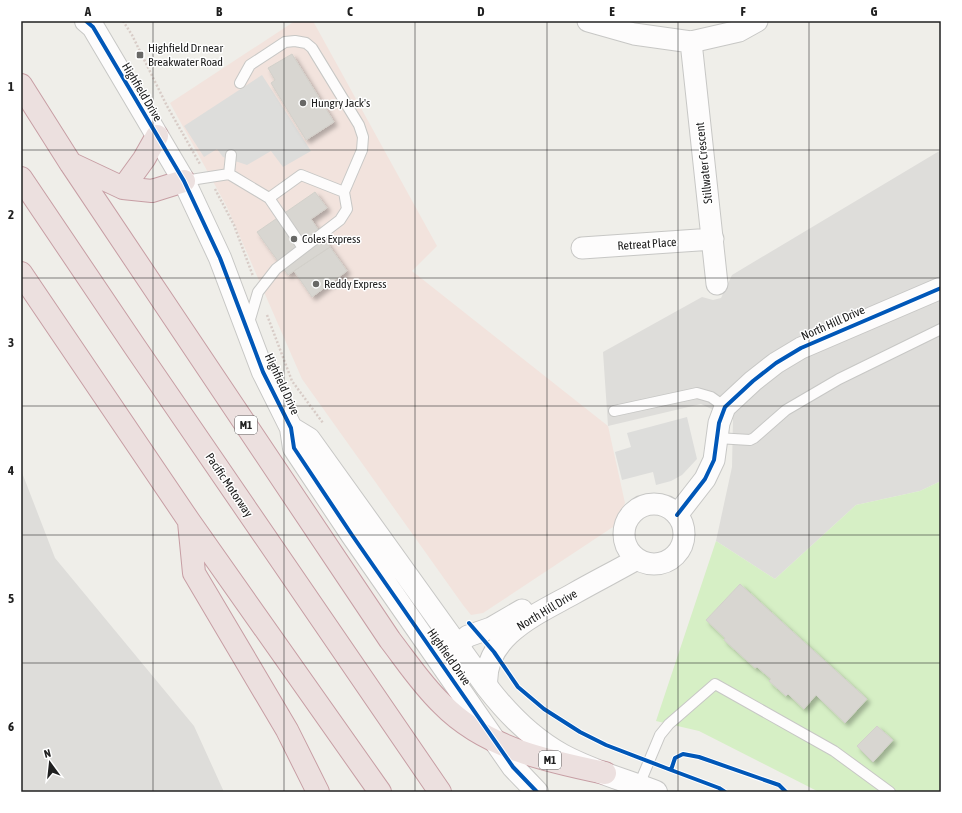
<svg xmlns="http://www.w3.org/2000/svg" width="962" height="813" font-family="'Asap Condensed',sans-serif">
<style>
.residential{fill:#deddda}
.commercial{fill:#f2e3dd}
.grass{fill:#d6efc5}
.parking{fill:#dddddb}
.building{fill:#d8d6d1;stroke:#d2d0ca;filter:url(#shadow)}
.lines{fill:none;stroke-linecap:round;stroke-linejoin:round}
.service-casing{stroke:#c7c7c5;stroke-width:12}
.minor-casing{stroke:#c7c7c5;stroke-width:23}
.tertiary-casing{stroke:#c7c7c5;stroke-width:24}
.motorway-casing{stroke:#c79ea4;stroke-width:24}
.path{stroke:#d8ccc7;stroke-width:2.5;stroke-dasharray:2 2;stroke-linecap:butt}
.service{stroke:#fdfcfc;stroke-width:10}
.minor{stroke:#fdfcfc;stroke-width:21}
.tertiary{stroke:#fdfcfc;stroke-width:22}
.motorway{stroke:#ece0df;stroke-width:22}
.cycleway-casing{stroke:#fff;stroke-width:6}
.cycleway{stroke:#0057b8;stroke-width:4}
.grid{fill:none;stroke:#202020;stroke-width:1;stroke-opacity:0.55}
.poi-dot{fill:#686866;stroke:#fff;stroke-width:1.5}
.labels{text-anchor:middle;stroke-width:3;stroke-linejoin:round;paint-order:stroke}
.shield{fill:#fff;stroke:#636363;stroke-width:1}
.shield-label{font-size:11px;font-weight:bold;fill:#202020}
.poi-label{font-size:12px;fill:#202020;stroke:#fff;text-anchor:start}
.street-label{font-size:12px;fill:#202020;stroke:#fff}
.neatline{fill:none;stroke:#202020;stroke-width:1.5}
.grid-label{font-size:13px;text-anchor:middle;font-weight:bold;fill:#202020}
</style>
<defs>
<filter id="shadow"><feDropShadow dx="3.5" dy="3.5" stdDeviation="2" flood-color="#0004"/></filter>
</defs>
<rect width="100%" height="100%" fill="#efeee9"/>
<path class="residential" d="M 941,150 L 941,481 L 920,491 L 856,505 L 775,579 L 716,541 L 732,467 L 733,419 L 701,404 L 608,426 L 603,352 L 702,297 L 713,300 L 721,298 L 732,275 Z
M 21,470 L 55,558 L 194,726 L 224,792 L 21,792 Z"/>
<path class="commercial" d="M 295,21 L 313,21 L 437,246 L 412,271 L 608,426 L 625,503 L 613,527 L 483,613 L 471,615 L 463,605 L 302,379 L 227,207 L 170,103 Z"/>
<path class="grass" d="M 941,481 L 941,792 L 819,792 L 699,731 L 656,721 L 716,541 L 775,579 L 856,505 L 920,491 Z"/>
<path class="parking" d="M 262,75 L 311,151 L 283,167 L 271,151 L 247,165 L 223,157 L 217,149 L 204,157 L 184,126 Z
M 687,417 L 697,459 L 682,475 L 671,481 L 656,485 L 653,472 L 622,480 L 615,452 L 631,447 L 627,433 Z"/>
<path class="building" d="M 292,54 L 334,122 L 306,140 L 271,83 L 275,80 L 268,68 Z
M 315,192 L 327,208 L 311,219 L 330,247 L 288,275 L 257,232 Z
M 330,247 L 347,271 L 312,297 L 294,271 Z
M 740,584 L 867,699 L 845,723 L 816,695 L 804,709 L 788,694 L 786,696 L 769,681 L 771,679 L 757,667 L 755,668 L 724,640 L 725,638 L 706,620 Z
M 877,726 L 893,740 L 873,762 L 857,746 Z"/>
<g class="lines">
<g class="service-casing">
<path id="service" d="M 240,83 L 250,65 L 285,42 L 295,41 L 306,43 L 312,48 L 359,125 L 363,137 L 362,150 L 344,192
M 229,174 L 269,198 L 303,248
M 184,181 L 229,174 L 231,155
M 248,326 L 258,292 L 276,269 L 340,220 L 347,209 L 344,192 L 301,175 L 269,198
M 614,411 L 697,393 L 711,397 L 725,407
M 717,438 L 750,440 L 754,438 L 786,410 L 839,379 L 941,329
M 639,785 L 660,735 L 669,724 L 715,684 L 834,751 L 890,792"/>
</g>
<g class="minor-casing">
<path id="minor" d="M 588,21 L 634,34 L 691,42 L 739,31 L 757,21
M 691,42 L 717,284
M 582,248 L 713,239
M624 534a30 30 0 1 1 60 0a30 30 0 1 1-60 0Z
M 677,515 L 705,479 L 714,460 L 719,423 L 725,407 L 753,381 L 776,363 L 801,348 L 941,288
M 458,644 L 468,636 L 491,628 L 522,610
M 487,687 C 482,637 537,614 573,594 C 594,582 616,571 637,559"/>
</g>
<g class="tertiary-casing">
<path id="tertiary" d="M 86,21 L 93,27 L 184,181 L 220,258 L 263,372 L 291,428 L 294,448 L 352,535 L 513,767 L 537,792
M 291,428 L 309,439 L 487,687 C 507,713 533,739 562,755 C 591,771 625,780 656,792"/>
</g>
<g class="motorway-casing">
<path id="motorway" d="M 21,85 L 71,164 L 390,640 C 407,662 422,685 442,704 C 485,748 547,761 605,773
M 72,164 L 123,188 L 144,159 L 157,136
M 21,178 L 135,347 L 440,792
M 123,188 L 152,191 L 184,181
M 21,273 L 189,521 L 380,792
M 189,522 L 194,573 L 287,730 L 318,792"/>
</g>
<path class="path" d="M 123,21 L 132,35 L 167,106 L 200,164
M 215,189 L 234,225 L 253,276
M 267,315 L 292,381 L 323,423"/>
<use href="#service" class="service"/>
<use href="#minor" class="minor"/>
<use href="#tertiary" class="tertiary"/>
<use href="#motorway" class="motorway"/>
<g class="cycleway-casing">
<path id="cycleway" d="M 86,21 L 93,27 L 184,181 L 220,258 L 263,372 L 291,428 L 294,448 L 352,535 L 513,767 L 537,792
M 677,515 L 705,479 L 714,460 L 719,423 L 725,407 L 753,381 L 776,363 L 801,348 L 941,288
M 469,623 L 494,652 L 518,687 L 544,709 L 580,732 L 606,745 L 671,770 L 675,758 L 683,754 L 699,757 L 779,785 L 786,792
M 671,770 L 719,788 L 725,792"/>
</g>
<use href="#cycleway" class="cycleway"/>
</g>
<path class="grid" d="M 153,21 L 153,792M 284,21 L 284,792M 415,21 L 415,792M 547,21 L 547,792M 678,21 L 678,792M 809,21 L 809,792M 21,150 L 941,150M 21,278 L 941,278M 21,406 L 941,406M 21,535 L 941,535M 21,663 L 941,663"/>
<g class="poi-dot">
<rect x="136" y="51" width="8" height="8" rx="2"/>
<circle cx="303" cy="103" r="4"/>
<circle cx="294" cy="239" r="4"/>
<circle cx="316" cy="284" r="4"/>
</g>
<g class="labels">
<g class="shield">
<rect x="235" y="416" width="22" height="18" rx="3"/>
<rect x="539" y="751" width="22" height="18" rx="3"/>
</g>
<g class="shield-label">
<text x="246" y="429">M1</text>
<text x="550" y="764">M1</text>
</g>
<g class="poi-label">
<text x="148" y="52">Highfield Dr near<tspan x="148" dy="14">Breakwater Road</tspan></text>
<text x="311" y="107">Hungry Jack's</text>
<text x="302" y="243">Coles Express</text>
<text x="324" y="288">Reddy Express</text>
</g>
<g class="street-label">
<text transform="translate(142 92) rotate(59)" y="4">Highfield Drive</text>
<text transform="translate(704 163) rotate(-96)" y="4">Stillwater Crescent</text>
<text transform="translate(647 244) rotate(-4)" y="4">Retreat Place</text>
<text transform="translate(833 323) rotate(-24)" y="4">North Hill Drive</text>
<text transform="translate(282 384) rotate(65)" y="4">Highfield Drive</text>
<text transform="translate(229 485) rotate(56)" y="4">Pacific Motorway</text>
<text transform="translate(547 610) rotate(-31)" y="4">North Hill Drive</text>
<text transform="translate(449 657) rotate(55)" y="4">Highfield Drive</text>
</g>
</g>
<rect width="962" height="813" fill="none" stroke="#ffffff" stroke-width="44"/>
<g transform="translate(50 763) rotate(345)" stroke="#ffffff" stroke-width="3" paint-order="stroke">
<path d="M0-3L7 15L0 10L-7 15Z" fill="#202020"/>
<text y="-6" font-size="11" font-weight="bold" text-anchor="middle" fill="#202020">N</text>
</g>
<rect x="22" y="22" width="918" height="769" class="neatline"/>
<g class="grid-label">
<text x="88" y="16">A</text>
<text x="219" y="16">B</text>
<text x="350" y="16">C</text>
<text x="481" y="16">D</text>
<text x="612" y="16">E</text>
<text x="743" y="16">F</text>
<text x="874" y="16">G</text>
<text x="11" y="91">1</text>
<text x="11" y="219">2</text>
<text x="11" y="347">3</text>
<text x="11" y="475">4</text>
<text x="11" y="603">5</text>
<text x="11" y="731">6</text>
</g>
</svg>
